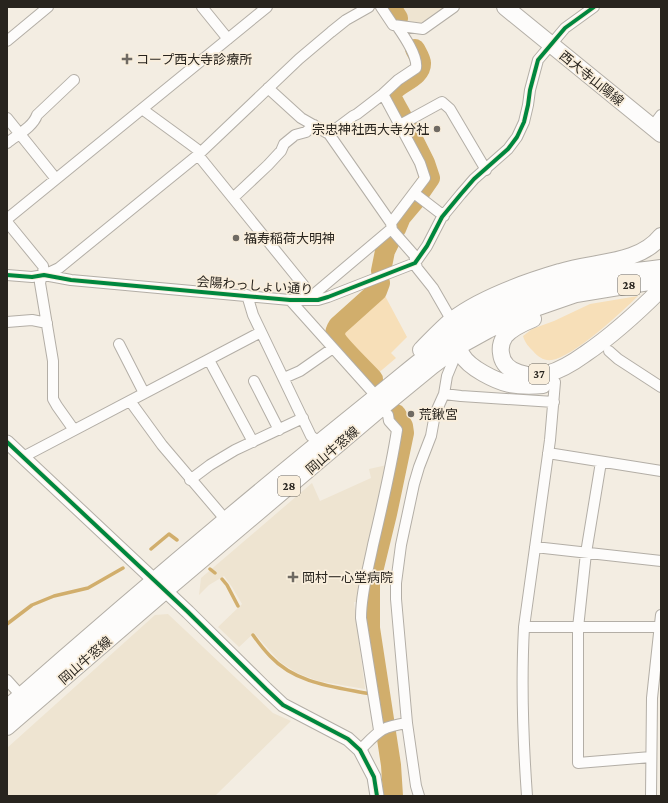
<svg xmlns="http://www.w3.org/2000/svg" width="668" height="803" font-family="'Crimson Pro','Noto Sans JP',serif">
<style>
.built{fill:#eee4d1}
.green{fill:#f7dfb8}
.lines{fill:none;stroke-linecap:round;stroke-linejoin:round}
.stream{stroke:#d1ae6c;stroke-width:3.5}
.river{stroke:#d1ae6c;stroke-width:20}
.minor-casing{stroke:#b3aea6;stroke-width:12}
.tertiary-casing{stroke:#b3aea6;stroke-width:15}
.primary-casing{stroke:#b3aea6;stroke-width:18}
.minor{stroke:#fdfcfb;stroke-width:10}
.tertiary{stroke:#fdfcfb;stroke-width:13}
.primary{stroke:#fdfcfb;stroke-width:16}
.cycleway-casing{stroke:#f9eedc;stroke-width:6}
.cycleway{stroke:#00873e;stroke-width:4}
.poi-dot{fill:#6f6a63;stroke:#f9eedc;stroke-width:1.5}
.labels{text-anchor:middle;stroke-width:3.5;stroke-linejoin:round;paint-order:stroke}
.shield{fill:#f9eedc;stroke:#676157;stroke-width:1}
.shield-label{font-size:12px;font-weight:bold;fill:#28241e}
.poi-label{font-size:13px;fill:#28241e;stroke:#f9eedc;text-anchor:start}
.street-label{font-size:13px;fill:#28241e;stroke:#f9eedc}
</style>
<rect width="100%" height="100%" fill="#f3ede2"/>
<path class="built" d="M 396,7 L 449,7 L 422,25 L 406,22 Z
M 387,465 L 362,574 L 358,602 L 354,602 L 365,689 L 318,681 L 297,673 L 280,662 L 254,633 L 239,647 L 218,627 L 242,604 L 232,587 L 224,576 L 209,585 L 199,595 L 201,578 L 312,483 L 320,501 L 371,478 L 369,469 Z
M 168,614 L 273,713 L 291,721 L 215,796 L 7,796 L 7,748 L 155,615 Z"/>
<path class="green" d="M 383,292 L 407,337 L 391,353 L 396,358 L 376,375 L 340,337 Z
M 638,296 C 622,312 573,357 552,360 C 544,361 538,357 533,351 C 529,347 525,343 523,336 L 532,329 L 554,321 L 590,304 Z"/>
<g class="lines">
<path class="stream" d="M 151,549 L 169,534 L 177,540
M 210,569 L 215,573
M 222,579 L 227,585 L 238,606
M 7,624 L 32,605 L 54,596 L 88,588 L 123,568
M 253,635 C 258,642 264,650 270,656 C 296,684 335,687 370,694"/>
<path class="river" d="M 391,7 L 398,18
M 403,119 C 401,113 393,102 392,97 C 390,84 422,80 421,63 C 421,59 417,53 415,49
M 406,125 L 425,163 L 430,178 L 419,194
M 396,229 L 401,217 L 417,198
M 381,271 L 385,251 L 392,237
M 373,379 C 366,371 336,343 335,335 C 335,331 336,329 338,326 L 377,291 L 380,283
M 393,796 L 391,765 L 370,628 L 370,584 L 387,514 L 404,433 L 403,426 L 396,414"/>
<g class="minor-casing">
<path id="minor" d="M 202,7 L 228,39
M 381,7 L 393,25 L 423,29 L 454,7
M 7,41 L 48,7
M 268,88 L 301,118 L 329,134 L 391,223 L 392,230 L 414,255 L 417,268 L 433,288 L 452,321
M 383,94 L 420,163 L 425,178 L 391,223
M 142,109 L 190,144 L 198,150 L 198,155 L 305,287 L 307,300 L 391,229
M 7,118 L 56,179
M 400,125 L 442,102 L 450,109 L 486,170
M 652,127 L 661,115
M 329,134 L 353,116 L 357,114 L 383,94 L 398,80 L 416,68 C 418,56 404,36 397,26
M 7,143 C 17,135 33,127 37,115 L 74,80
M 414,193 L 444,216
M 233,198 L 268,165 L 281,151 L 284,144 L 295,135 L 306,132 L 314,125
M 7,219 L 267,7
M 7,222 L 43,266 L 44,275 L 41,279 L 40,283 L 53,361 L 53,399 L 57,406 L 74,430
M 7,275 L 32,277 L 44,275 L 71,280 L 290,300 L 318,300 L 328,297 L 415,263 L 427,246 L 442,217 L 461,194 L 474,179 L 508,149 L 517,137 L 524,122 L 528,105 L 530,90 L 538,60 L 565,28 L 594,7
M 44,275 L 59,268 L 198,155 L 299,59 L 331,32 L 346,20 L 369,7
M 247,295 L 253,315 L 311,436 L 319,442
M 290,300 L 377,397
M 7,322 L 32,320 L 47,323
M 119,344 L 144,393
M 609,351 L 618,359 L 661,387
M 209,360 L 253,442
M 284,378 L 300,371 L 333,348
M 254,381 L 279,430
M 444,394 L 461,396 L 554,402
M 130,401 L 162,445 L 225,519
M 548,453 L 661,471
M 23,457 L 261,332
M 601,462 L 586,553 L 578,628 L 578,763 L 651,757
M 190,480 L 210,465 L 235,450 L 303,418
M 535,547 L 661,561
M 524,627 L 659,627
M 7,680 L 25,700
M 379,730 L 361,618 C 361,593 368,570 373,545 C 382,507 391,469 397,430 L 389,421 L 388,415 L 381,408
M 360,750 C 379,731 380,727 407,723
M 419,796 L 416,786 L 407,723 L 396,599 L 396,583 L 401,545 L 414,484 L 419,467 L 431,436 L 435,414 L 444,394 L 447,376 L 459,347
M 527,796 C 523,740 521,683 524,627 L 550,440 L 555,382
M 651,796 L 652,698 L 661,615"/>
</g>
<g class="tertiary-casing">
<path id="tertiary" d="M 7,442 L 188,612 L 266,689 L 283,705 L 348,739 L 360,750 L 374,777 L 377,796"/>
</g>
<g class="primary-casing">
<path id="primary" d="M 505,7 L 661,134
M 533,319 C 523,323 512,328 505,336 C 501,342 500,347 501,353 C 503,374 531,378 547,374 C 561,370 574,362 585,354 C 613,335 637,313 661,289
M 457,337 C 459,343 459,350 462,355 C 469,368 496,381 509,384 C 520,386 532,386 543,385
M 421,350 C 431,340 441,329 452,320 C 481,298 526,282 560,272 C 593,261 638,265 661,236
M 7,708 C 108,619 210,532 314,447 C 335,430 356,413 377,396 C 405,374 432,349 463,330 C 480,319 498,310 517,302 C 562,281 611,274 661,268
M 7,727 L 166,590 L 381,408 L 432,366 L 459,346 L 488,330 L 524,312 L 576,294 L 661,280"/>
</g>
<use href="#minor" class="minor"/>
<use href="#tertiary" class="tertiary"/>
<use href="#primary" class="primary"/>
<g class="cycleway-casing">
<path id="cycleway" d="M 7,275 L 32,277 L 44,275 L 71,280 L 290,300 L 318,300 L 328,297 L 415,263 L 427,246 L 442,217 L 461,194 L 474,179 L 508,149 L 517,137 L 524,122 L 528,105 L 530,90 L 538,60 L 565,28 L 594,7
M 7,442 L 188,612 L 266,689 L 283,705 L 348,739 L 360,750 L 374,777 L 377,796"/>
</g>
<use href="#cycleway" class="cycleway"/>
</g>
<g class="poi-dot">
<path d="M125 53h4v4h4v4h-4v4h-4v-4h-4v-4h4z"/>
<circle cx="437" cy="129" r="4"/>
<circle cx="236" cy="238" r="4"/>
<circle cx="411" cy="414" r="4"/>
<path d="M291 571h4v4h4v4h-4v4h-4v-4h-4v-4h4z"/>
</g>
<g class="labels">
<g class="shield">
<rect x="618" y="275" width="22" height="20" rx="3"/>
<rect x="529" y="364" width="20" height="20" rx="3"/>
<rect x="278" y="476" width="22" height="20" rx="3"/>
</g>
<g class="shield-label">
<text x="629" y="289">28</text>
<text x="539" y="378">37</text>
<text x="289" y="490">28</text>
</g>
<g class="poi-label">
<text x="136" y="64">コープ西大寺診療所</text>
<text x="429" y="134" text-anchor="end">宗忠神社西大寺分社</text>
<text x="244" y="243">福寿稲荷大明神</text>
<text x="419" y="419">荒鍬宮</text>
<text x="302" y="582">岡村一心堂病院</text>
</g>
<g class="street-label">
<text transform="translate(592 78) rotate(39)" y="5">西大寺山陽線</text>
<text transform="translate(255 285) rotate(4)" y="5">会陽わっしょい通り</text>
<text transform="translate(332 450) rotate(-41)" y="5">岡山牛窓線</text>
<text transform="translate(85 660) rotate(-41)" y="5">岡山牛窓線</text>
</g>
</g>
<rect width="668" height="803" fill="none" stroke="#28241e" stroke-width="16"/>
</svg>
